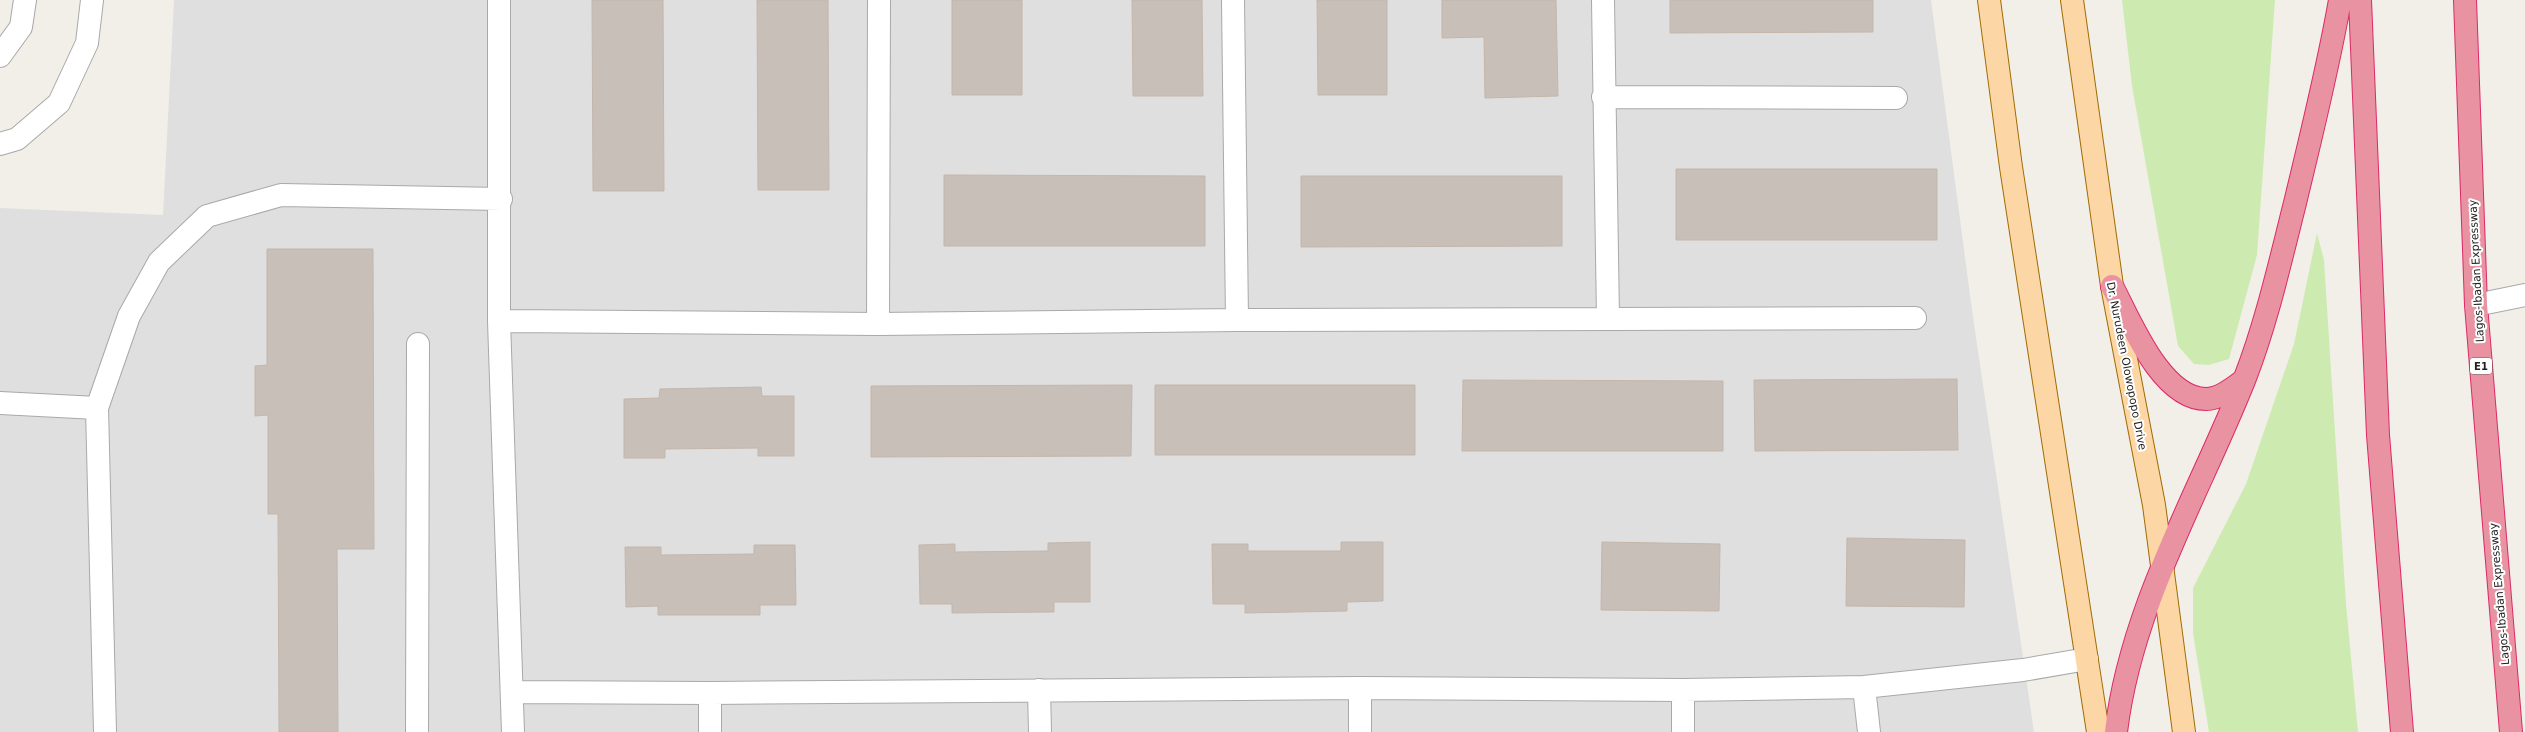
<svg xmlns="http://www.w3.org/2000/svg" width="2525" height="732" font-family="'DejaVu Sans',sans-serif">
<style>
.residential{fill:#e0dfdf}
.grass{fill:#cdebb0}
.building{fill:#c7bfb8;stroke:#c4b6ab}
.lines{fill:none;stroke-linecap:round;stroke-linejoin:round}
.minor-casing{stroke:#a9a9a9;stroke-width:24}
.major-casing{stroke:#a06b00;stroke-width:24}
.highway-casing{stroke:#dc2a67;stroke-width:24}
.minor{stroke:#fff;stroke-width:22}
.major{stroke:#fcd6a4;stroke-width:22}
.highway{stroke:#e892a2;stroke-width:22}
.labels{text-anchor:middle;stroke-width:4;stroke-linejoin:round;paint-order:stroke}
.shield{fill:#fff;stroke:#646464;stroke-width:1}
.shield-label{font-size:10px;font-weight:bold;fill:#222}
.street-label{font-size:11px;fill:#222;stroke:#fff}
</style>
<rect width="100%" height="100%" fill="#f2efe9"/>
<path class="residential" d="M 174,0 L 1931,0 L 1972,310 L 2034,732 L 0,732 L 0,208 L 163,215 Z"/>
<path class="grass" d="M 2122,0 L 2275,0 L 2257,255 L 2229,359 L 2209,365 L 2194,364 L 2178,346 L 2132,86 Z
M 2317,233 L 2324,260 L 2346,604 L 2358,732 L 2209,732 L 2193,633 L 2193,588 L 2246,484 L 2294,344 Z"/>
<path class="building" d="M 592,0 L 663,0 L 664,191 L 593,191 Z
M 757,0 L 828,0 L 829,190 L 758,190 Z
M 952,0 L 1022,0 L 1022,95 L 952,95 Z
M 1132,0 L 1202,0 L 1203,96 L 1133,96 Z
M 1317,0 L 1387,0 L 1387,95 L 1318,95 Z
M 1442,0 L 1556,0 L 1558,96 L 1485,98 L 1484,37 L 1442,38 Z
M 1670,0 L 1873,0 L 1873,32 L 1670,33 Z
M 1676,169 L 1937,169 L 1937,240 L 1676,240 Z
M 944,175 L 1205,176 L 1205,246 L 944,246 Z
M 1301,176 L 1562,176 L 1562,246 L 1301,247 Z
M 267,249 L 373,249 L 374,549 L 337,549 L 338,732 L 279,732 L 278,514 L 268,514 L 268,415 L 255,416 L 255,366 L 267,365 Z
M 1957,379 L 1958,450 L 1755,451 L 1754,380 Z
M 1463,380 L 1723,381 L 1723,451 L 1462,451 Z
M 1132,385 L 1131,456 L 871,457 L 871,386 Z
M 1155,385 L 1415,385 L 1415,455 L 1155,455 Z
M 761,387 L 762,396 L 794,396 L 794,456 L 758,456 L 758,448 L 665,449 L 665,458 L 624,458 L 624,399 L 659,398 L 660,389 Z
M 1847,538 L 1965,540 L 1964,607 L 1846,606 Z
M 1090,542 L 1090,602 L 1054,602 L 1054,612 L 952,613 L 952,604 L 920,604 L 919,545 L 955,544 L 955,552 L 1048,551 L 1048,543 Z
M 1341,542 L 1383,542 L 1383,601 L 1347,602 L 1347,611 L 1245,613 L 1245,604 L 1213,604 L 1212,544 L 1248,544 L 1248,551 L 1341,551 Z
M 1602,542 L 1720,544 L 1719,611 L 1601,610 Z
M 754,545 L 795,545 L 796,605 L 760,605 L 760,615 L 658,615 L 658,606 L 626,607 L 625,547 L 661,547 L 661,555 L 754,554 Z"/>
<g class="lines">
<g class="minor-casing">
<path id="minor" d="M 499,0 L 499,321 L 513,732
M 1233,0 L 1237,320
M 1603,0 L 1608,318
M 0,56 L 21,27 L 25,0
M 1603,97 L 1896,98
M 0,144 L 17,139 L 59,103 L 87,43 L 92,0
M 2476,305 L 2525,295
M 499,321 L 878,324 L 1237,320 L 1915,318
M 878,324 L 879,0
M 0,403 L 97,408
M 1864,687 L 1869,732
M 1360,688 L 1360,732
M 1039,690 L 1040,732
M 513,692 L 710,693 L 1360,688 L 1683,690 L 1864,687 L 2023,670 L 2087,659
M 710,693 L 710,732
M 105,732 L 97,408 L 129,316 L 159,262 L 207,216 L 281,195 L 501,199
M 417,732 L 418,344
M 1683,732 L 1683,690"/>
</g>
<g class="major-casing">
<path id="major" d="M 1989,0 L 2011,167 L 2098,732
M 2072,0 L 2112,286 L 2154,505 L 2184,732"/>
</g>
<g class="highway-casing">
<path id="highway" d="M 2360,0 L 2378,435 L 2402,732
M 2465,0 L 2476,305 L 2511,732
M 2112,286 C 2130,320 2161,399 2206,399 C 2220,399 2233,388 2244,380
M 2116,732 C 2131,606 2199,494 2245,378 C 2267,321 2280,262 2295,203 C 2311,136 2328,69 2340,0"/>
</g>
<use href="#minor" class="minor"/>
<use href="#major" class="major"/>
<use href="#highway" class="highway"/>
</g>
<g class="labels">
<rect class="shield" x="2470" y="358" width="22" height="16" rx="3"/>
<g class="shield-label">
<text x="2481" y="370">E1</text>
</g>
<g class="street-label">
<text transform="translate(2476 271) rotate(-93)" y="4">Lagos-Ibadan Expressway</text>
<text transform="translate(2127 366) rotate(79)" y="4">Dr. Nurudeen Olowopopo Drive</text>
<text transform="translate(2499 594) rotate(-95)" y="4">Lagos-Ibadan Expressway</text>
</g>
</g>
</svg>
